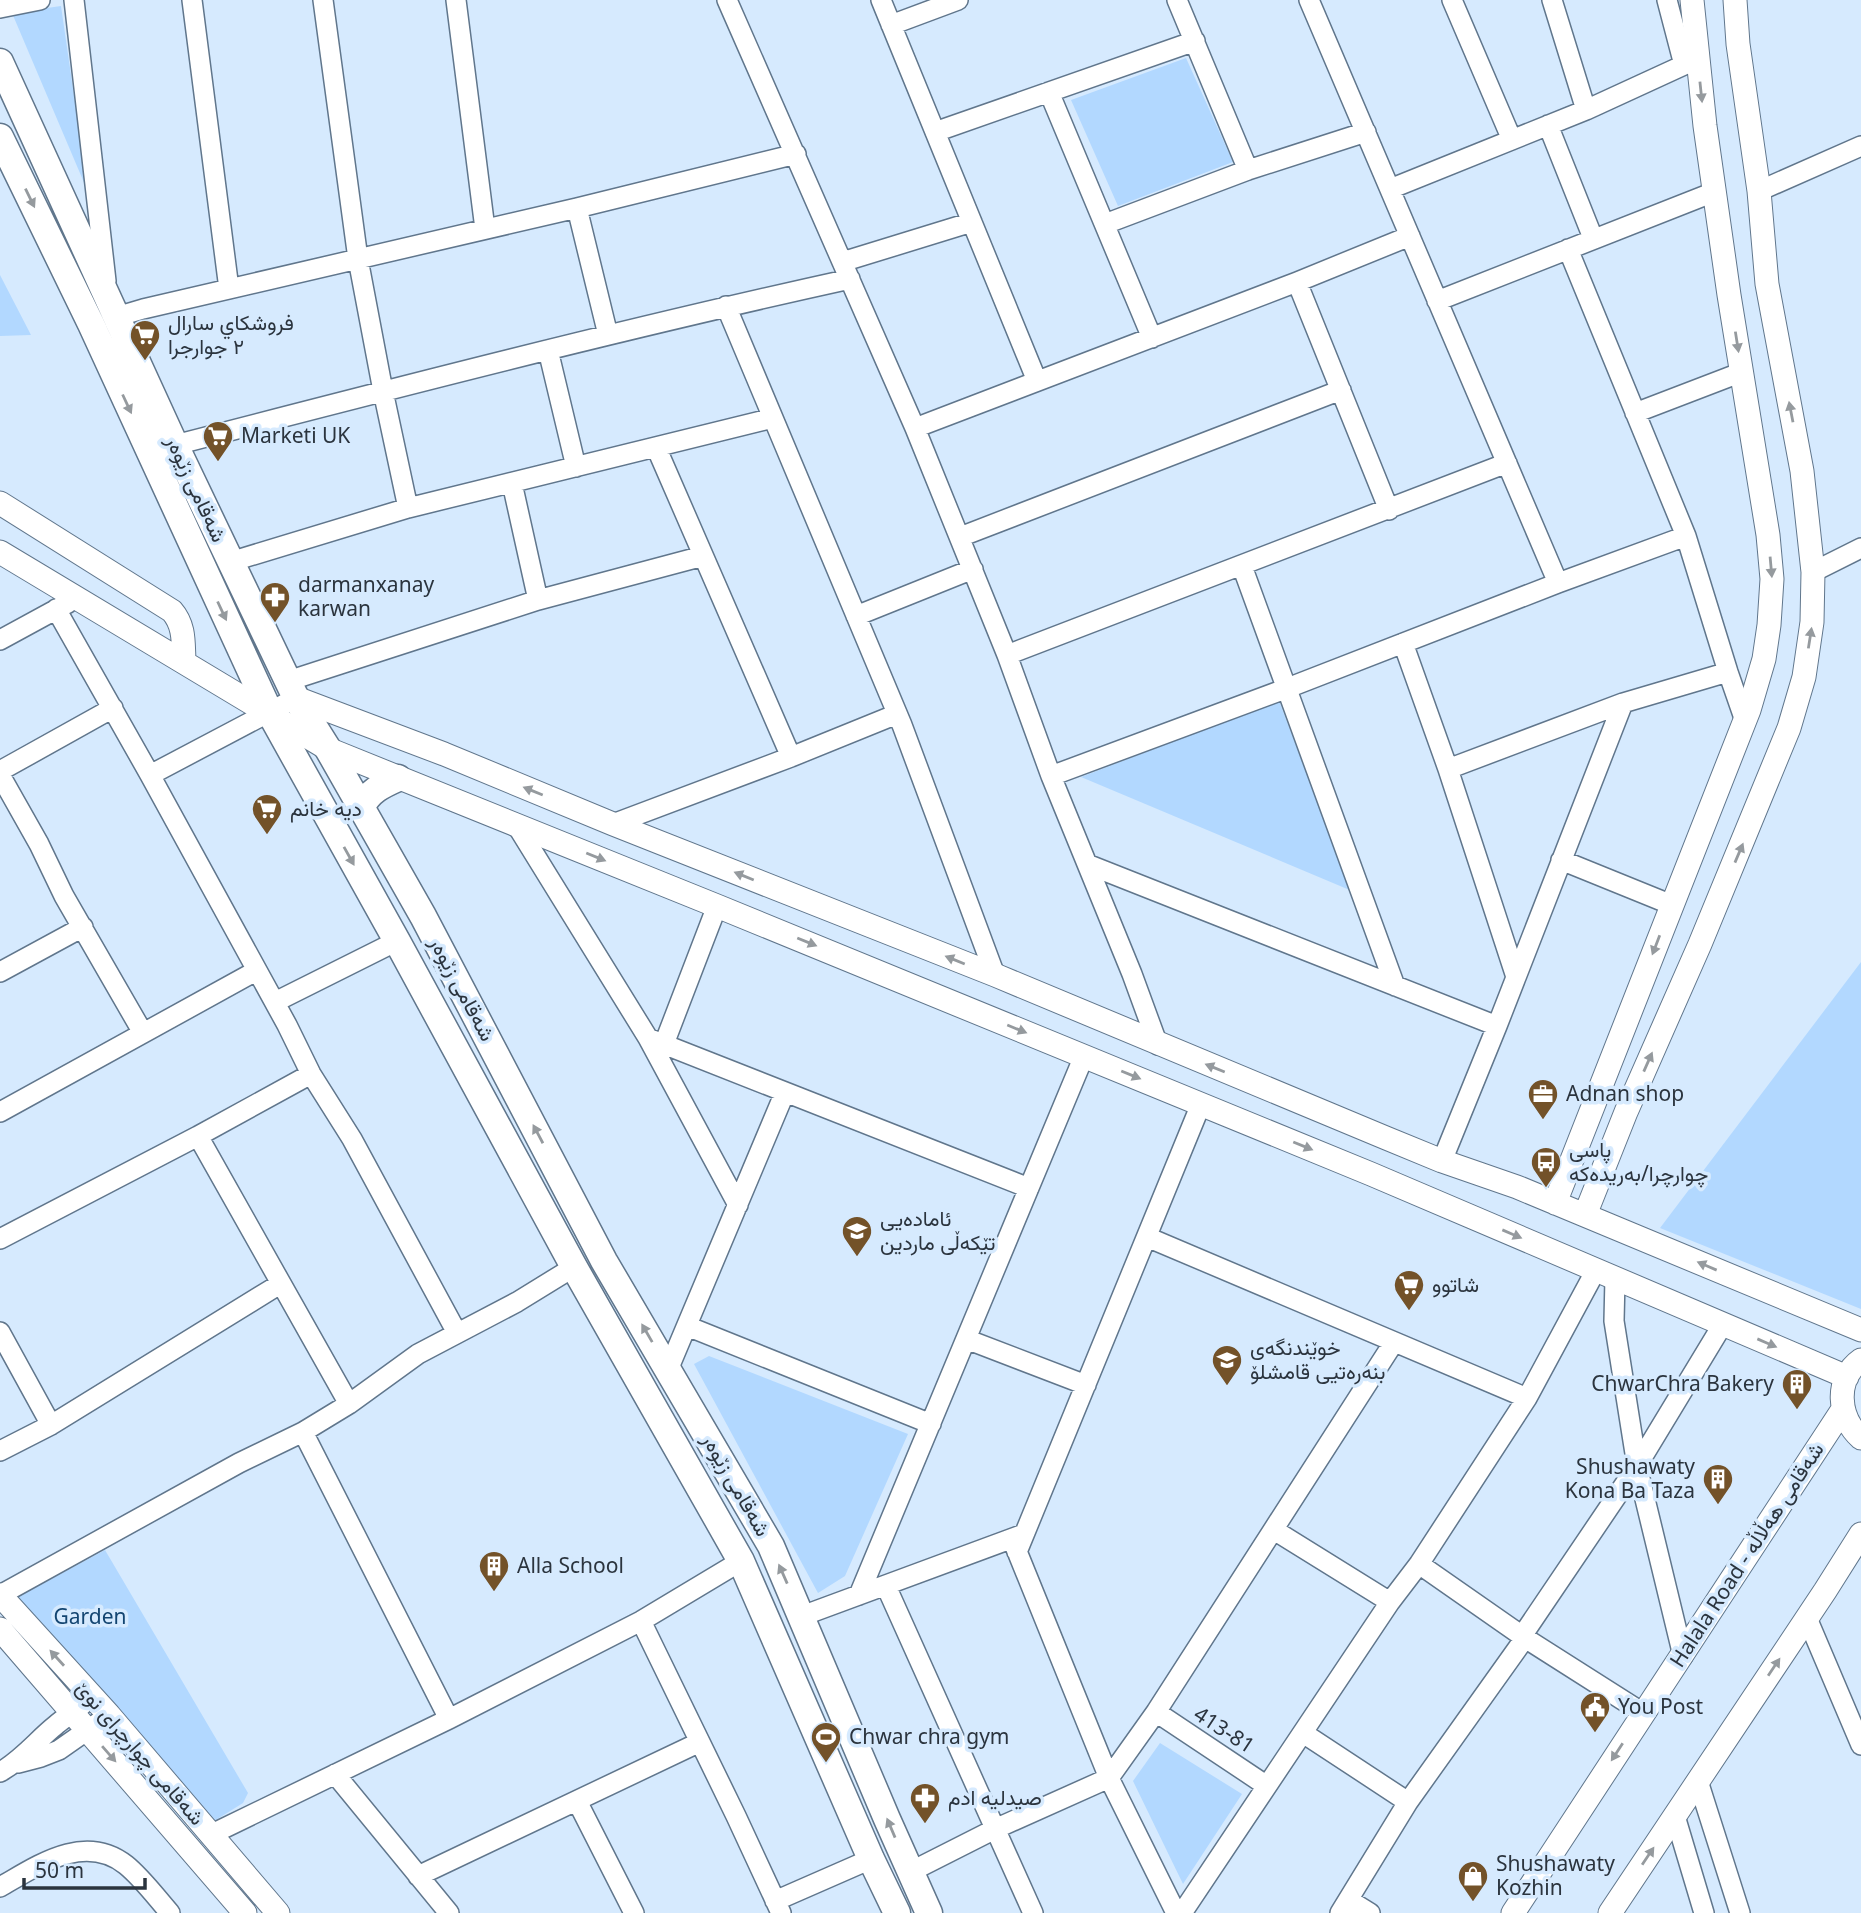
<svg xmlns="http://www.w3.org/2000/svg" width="1861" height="1913" font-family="'Noto Sans',Vazirmatn,sans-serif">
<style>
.green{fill:#b2d8ff}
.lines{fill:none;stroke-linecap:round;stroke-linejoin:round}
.minor-casing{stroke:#60768c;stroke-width:22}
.tertiary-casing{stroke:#60768c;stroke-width:25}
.secondary-casing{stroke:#60768c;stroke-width:29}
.minor{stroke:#fff;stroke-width:19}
.tertiary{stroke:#fff;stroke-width:23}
.secondary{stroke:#fff;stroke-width:26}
.oneway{fill:#959a9e}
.labels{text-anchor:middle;stroke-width:7;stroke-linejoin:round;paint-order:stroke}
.poi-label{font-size:21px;fill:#2b343e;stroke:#d6eafe;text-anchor:start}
.street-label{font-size:21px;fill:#2b343e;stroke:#d6eafe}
.park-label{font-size:21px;fill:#134571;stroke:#d6eafe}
</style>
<rect width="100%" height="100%" fill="#d6eafe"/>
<path class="green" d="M 61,6 L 88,192 L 12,13 Z
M 1186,58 L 1233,162 L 1118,206 L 1071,100 Z
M 0,275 L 31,335 L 0,336 Z
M 1279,701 L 1352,891 L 1081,777 Z
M 1861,962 L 1861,1309 L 1660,1228 Z
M 709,1356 L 908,1434 L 845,1576 L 818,1593 L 694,1364 Z
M 105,1550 L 248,1793 L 243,1803 L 206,1826 L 14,1599 Z
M 1160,1743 L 1242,1794 L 1183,1884 L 1133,1781 Z"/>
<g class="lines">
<g class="minor-casing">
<path id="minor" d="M 74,0 L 106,281
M 192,0 L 229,289
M 323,0 L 358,259 L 383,391 L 408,508
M 456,0 L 485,229
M 727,0 L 915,428 L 1007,655 L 1051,776 L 1132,974 L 1158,1045
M 881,0 L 1037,381
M 1177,0 L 1248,170
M 1309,0 L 1558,583
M 1452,0 L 1512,140
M 1552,0 L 1586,110
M 1667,0 L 1684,65
M 0,8 L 40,0
M 891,25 L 958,0
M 1049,92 L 1152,338
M 1548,125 L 1593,238
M 935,132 L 1195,41
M 1390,189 L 1586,110 L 1697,59
M 1759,191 L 1861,146
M 577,208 L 608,335
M 1105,224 L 1248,170 L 1366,132
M 1568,249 L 1686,536 L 1728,672 L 1745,721
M 842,262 L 972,222
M 1297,282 L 1389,510
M 1437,301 L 1714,192
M 726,306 L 902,725 L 995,975
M 116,317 L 143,309 L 577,208 L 796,154
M 548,350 L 576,467
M 1635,413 L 1742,372
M 915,428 L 1297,282 L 1410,236
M 175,445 C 399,387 623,329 850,279
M 656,447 L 791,757
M 512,483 L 538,600
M 960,537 L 1341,390
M 230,562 L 408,508 L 773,418
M 1242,566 L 1395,986
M 1813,572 L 1861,548
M 56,609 L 150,775 L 287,1025 L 311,1074 L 352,1139 L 457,1333
M 856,616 L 973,569
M 0,640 L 68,603
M 1403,643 L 1448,769 L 1516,977
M 1007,655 L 1507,463
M 288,681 L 538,600 L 703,556
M 1448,769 L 1623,703 L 1728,672
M 0,771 L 113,708
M 0,775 L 39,844 L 64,896 L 143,1033
M 150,775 L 296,698
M 1051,776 L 1285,689 L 1558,583 L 1686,536
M 613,824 L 791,757 L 897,714
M 517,826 L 648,1038 L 738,1205
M 1561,860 L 1672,905
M 1087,864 L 1497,1026
M 0,972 L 83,927
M 275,1002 L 397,941
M 648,1038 L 1029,1188
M 664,1044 L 717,906
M 0,1112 L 256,971
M 198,1136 L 349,1404
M 1442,1161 L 1497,1026 L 1623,703
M 1147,1237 L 1527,1398
M 0,1239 L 198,1136 L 311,1074
M 1615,1278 L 1614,1321 L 1637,1466 L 1683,1656
M 687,1326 L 931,1424
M 0,1332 L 51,1425
M 966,1339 L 1086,1385
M 668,1370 L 785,1092
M 303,1432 L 449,1719
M 0,1451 L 51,1425 L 280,1284
M 1274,1530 L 1390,1602
M 1012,1539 L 1109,1778 L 1176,1913
M 1017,1552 L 1201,1104
M 1419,1564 L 1525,1638 L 1643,1713
M 886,1586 L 1033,1913
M 0,1595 L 239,1463 L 303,1432 L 349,1404 L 418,1354 L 517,1302 L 574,1267
M 859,1595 L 1084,1056
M 802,1616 L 1024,1534
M 1807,1618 L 1861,1745
M 641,1621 L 736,1816 L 781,1913
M 1522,1636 L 1637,1466 L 1723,1324
M 1156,1712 L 1267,1786
M 1303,1733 L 1408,1802
M 18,1763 L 41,1757 L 59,1750 L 109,1715
M 0,1772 C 22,1760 37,1740 56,1725 C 65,1717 74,1713 83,1704
M 335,1774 L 449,1913
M 1698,1781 L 1740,1913
M 577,1801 L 634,1913
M 1675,1816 L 1704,1913
M 210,1835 L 449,1719 L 641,1621 L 741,1561
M 910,1872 L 995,1829 L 1109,1778 L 1156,1712 L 1394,1342
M 418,1876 L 700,1742
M 0,1887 C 37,1866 84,1832 126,1865 C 142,1878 156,1897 170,1913
M 1349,1900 L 1370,1913
M 775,1901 L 871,1859
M 1182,1913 L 1390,1602 L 1419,1564 L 1527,1398 L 1596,1270
M 1340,1913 L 1408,1802 L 1525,1638"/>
</g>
<g class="tertiary-casing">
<path id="tertiary" d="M 0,503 L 172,611 C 185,626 183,643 184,661
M 0,552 L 328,749 L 717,906 L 1371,1174 L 1847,1377
M 296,698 L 444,754 L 613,824 L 995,975 L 1386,1138 L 1442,1161 L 1517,1187 L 1861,1330
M 1555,1203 L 1749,710 L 1764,659 L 1769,625 L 1772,579 L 1768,535 L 1729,295 L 1705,126 L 1692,0
M 1585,1215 L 1626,1112 L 1700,944 L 1789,728 L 1804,677 L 1812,622 L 1813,572 L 1802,471 L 1767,284 L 1759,191 L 1738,44 L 1735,0
M 1861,1360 C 1834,1379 1838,1418 1861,1438
M 0,1595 L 109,1715 L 278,1913
M 0,1629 L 245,1913
M 1513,1913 L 1843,1409
M 1610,1913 L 1825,1591 L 1861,1534"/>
</g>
<g class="secondary-casing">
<path id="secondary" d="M 0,62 L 175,445 L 296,698 L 328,749 L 423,916 L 604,1261 L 771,1546 L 887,1819 L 929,1913
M 0,137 L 91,324 L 270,713 L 397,941 L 574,1267 L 741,1561 L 871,1859 L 897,1913
M 361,808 C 369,791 382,785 398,778"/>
</g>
<use href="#minor" class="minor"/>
<use href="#tertiary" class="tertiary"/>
<use href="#secondary" class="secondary"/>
</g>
<defs><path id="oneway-solid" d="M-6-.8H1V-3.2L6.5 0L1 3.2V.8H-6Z" transform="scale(1.75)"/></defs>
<g class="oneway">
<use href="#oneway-solid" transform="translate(1701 92) rotate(84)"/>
<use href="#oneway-solid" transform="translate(30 198) rotate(64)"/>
<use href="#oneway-solid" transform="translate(1737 342) rotate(81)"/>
<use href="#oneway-solid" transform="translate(127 404) rotate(65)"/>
<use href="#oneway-solid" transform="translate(1791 412) rotate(-101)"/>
<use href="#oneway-solid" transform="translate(1771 567) rotate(85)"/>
<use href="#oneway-solid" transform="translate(222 611) rotate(65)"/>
<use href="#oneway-solid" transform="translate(1810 638) rotate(-81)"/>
<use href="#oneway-solid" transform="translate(533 791) rotate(-158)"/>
<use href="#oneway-solid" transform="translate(1739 853) rotate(-67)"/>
<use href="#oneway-solid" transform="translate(349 856) rotate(61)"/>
<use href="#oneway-solid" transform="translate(596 857) rotate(22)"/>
<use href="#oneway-solid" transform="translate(744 876) rotate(-158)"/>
<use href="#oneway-solid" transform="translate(807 942) rotate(22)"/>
<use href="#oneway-solid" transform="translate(1656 945) rotate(111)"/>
<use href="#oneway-solid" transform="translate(955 960) rotate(-158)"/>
<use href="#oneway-solid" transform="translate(1017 1029) rotate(22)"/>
<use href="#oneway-solid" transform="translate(1648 1062) rotate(-66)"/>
<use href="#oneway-solid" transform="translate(1215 1068) rotate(-158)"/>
<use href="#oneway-solid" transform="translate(1131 1075) rotate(22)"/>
<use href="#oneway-solid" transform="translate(538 1134) rotate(-118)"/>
<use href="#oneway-solid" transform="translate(1303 1146) rotate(22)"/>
<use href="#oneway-solid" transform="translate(1512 1234) rotate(23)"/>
<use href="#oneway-solid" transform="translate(1707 1266) rotate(-157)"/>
<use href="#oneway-solid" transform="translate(647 1333) rotate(-120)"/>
<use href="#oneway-solid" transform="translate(1767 1343) rotate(23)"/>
<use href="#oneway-solid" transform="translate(783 1574) rotate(-114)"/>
<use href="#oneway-solid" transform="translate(57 1658) rotate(-132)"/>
<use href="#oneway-solid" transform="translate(1774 1667) rotate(-56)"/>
<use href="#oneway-solid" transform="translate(1617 1752) rotate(123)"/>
<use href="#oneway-solid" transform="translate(109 1754) rotate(49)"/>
<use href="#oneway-solid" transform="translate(891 1828) rotate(-113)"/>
<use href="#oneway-solid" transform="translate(1648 1856) rotate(-56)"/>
</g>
<defs>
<g id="supermarket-pin" transform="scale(1.575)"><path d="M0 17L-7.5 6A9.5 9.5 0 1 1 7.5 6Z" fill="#735229" stroke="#d6eafe"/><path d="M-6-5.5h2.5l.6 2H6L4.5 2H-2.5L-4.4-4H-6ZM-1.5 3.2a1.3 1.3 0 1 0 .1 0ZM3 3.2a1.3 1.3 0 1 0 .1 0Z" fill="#fff"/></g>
<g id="pharmacy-pin" transform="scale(1.575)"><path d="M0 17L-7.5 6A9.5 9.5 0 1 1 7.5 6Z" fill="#735229" stroke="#d6eafe"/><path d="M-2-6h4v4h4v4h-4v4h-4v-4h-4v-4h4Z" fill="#fff"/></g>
<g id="office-pin" transform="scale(1.575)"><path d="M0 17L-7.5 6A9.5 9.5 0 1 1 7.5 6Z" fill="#735229" stroke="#d6eafe"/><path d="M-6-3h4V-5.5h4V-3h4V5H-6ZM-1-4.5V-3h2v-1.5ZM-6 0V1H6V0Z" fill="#fff"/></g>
<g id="bus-pin" transform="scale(1.575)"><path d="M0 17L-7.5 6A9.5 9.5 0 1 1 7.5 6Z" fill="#735229" stroke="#d6eafe"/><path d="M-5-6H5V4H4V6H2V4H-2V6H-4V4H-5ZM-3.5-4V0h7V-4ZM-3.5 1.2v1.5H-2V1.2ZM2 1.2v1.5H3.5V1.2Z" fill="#fff"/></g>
<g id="school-pin" transform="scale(1.575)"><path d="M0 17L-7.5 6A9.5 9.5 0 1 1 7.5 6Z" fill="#735229" stroke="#d6eafe"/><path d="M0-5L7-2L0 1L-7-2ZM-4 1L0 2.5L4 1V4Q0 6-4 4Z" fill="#fff"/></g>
<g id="building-pin" transform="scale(1.575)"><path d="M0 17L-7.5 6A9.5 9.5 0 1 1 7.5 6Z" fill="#735229" stroke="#d6eafe"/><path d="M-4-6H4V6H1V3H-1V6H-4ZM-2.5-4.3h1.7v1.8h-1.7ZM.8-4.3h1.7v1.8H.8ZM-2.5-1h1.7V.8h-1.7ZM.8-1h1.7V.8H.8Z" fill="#fff"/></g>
<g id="civic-pin" transform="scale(1.575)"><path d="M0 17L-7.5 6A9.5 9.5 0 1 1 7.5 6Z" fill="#735229" stroke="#d6eafe"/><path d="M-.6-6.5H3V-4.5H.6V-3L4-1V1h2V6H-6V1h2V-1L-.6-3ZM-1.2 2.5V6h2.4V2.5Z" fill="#fff"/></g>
<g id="stadium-pin" transform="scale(1.575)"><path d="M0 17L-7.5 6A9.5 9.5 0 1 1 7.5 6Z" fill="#735229" stroke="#d6eafe"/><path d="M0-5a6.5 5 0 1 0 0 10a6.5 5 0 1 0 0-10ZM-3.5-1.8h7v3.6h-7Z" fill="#fff"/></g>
<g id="shop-pin" transform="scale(1.575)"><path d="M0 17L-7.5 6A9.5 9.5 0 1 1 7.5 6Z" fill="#735229" stroke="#d6eafe"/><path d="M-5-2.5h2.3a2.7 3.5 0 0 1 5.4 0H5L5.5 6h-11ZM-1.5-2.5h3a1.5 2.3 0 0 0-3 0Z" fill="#fff"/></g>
</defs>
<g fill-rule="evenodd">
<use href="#supermarket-pin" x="145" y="335"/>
<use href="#supermarket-pin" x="218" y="436"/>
<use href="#pharmacy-pin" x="275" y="597"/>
<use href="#supermarket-pin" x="267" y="809"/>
<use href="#office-pin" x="1543" y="1094"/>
<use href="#bus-pin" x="1546" y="1162"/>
<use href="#school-pin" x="857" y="1231"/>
<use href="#supermarket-pin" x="1409" y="1285"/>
<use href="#school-pin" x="1227" y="1360"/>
<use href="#building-pin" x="1797" y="1384"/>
<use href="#building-pin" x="1718" y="1479"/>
<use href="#building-pin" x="494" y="1566"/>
<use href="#civic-pin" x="1595" y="1707"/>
<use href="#stadium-pin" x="826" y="1737"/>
<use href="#pharmacy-pin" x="925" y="1798"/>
<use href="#shop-pin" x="1473" y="1876"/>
</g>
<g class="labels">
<g class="poi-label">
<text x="168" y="330">فروشكاي سارال<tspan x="168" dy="24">٢ جوارجرا</tspan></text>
<text x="241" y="443">Marketi UK</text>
<text x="298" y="592">darmanxanay<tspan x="298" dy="24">karwan</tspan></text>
<text x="290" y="816">دیە خانم</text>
<text x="1566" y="1101">Adnan shop</text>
<text x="1569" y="1157">پاسی<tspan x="1569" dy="24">چوارچرا/بەریدەکە</tspan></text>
<text x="880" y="1226">ئامادەیی<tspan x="880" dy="24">تێکەڵی ماردین</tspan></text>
<text x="1432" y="1292">شاتوو</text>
<text x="1250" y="1355">خوێندنگەی<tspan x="1250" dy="24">بنەرەتیی قامشلۆ</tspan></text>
<text x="1774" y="1391" text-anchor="end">ChwarChra Bakery</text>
<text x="1695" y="1474" text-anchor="end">Shushawaty<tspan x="1695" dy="24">Kona Ba Taza</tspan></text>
<text x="517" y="1573">Alla School</text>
<text x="1618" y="1714">You Post</text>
<text x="849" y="1744">Chwar chra gym</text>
<text x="948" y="1805">صیدلیە ادم</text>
<text x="1496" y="1871">Shushawaty<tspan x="1496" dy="24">Kozhin</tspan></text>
</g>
<g class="street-label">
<text transform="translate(196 489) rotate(65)" y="7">شەقامی زێوەر</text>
<text transform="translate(462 989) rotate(62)" y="7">شەقامی زێوەر</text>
<text transform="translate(736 1485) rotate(60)" y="7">شەقامی زێوەر</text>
<text transform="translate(1747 1555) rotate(-57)" y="7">Halala Road - شەقامی هەڵاڵە</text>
<text transform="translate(1224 1730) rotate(33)" y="7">413-81</text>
<text transform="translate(140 1753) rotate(49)" y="7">شەقامی چوارچرای نوێ</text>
</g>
<g class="park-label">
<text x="90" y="1624">Garden</text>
</g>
</g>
<path d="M24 1878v10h121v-10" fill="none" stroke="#2b343e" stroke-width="3.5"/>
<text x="35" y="1878" font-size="21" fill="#2b343e" stroke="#d6eafe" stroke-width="5" paint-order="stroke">50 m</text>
</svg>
